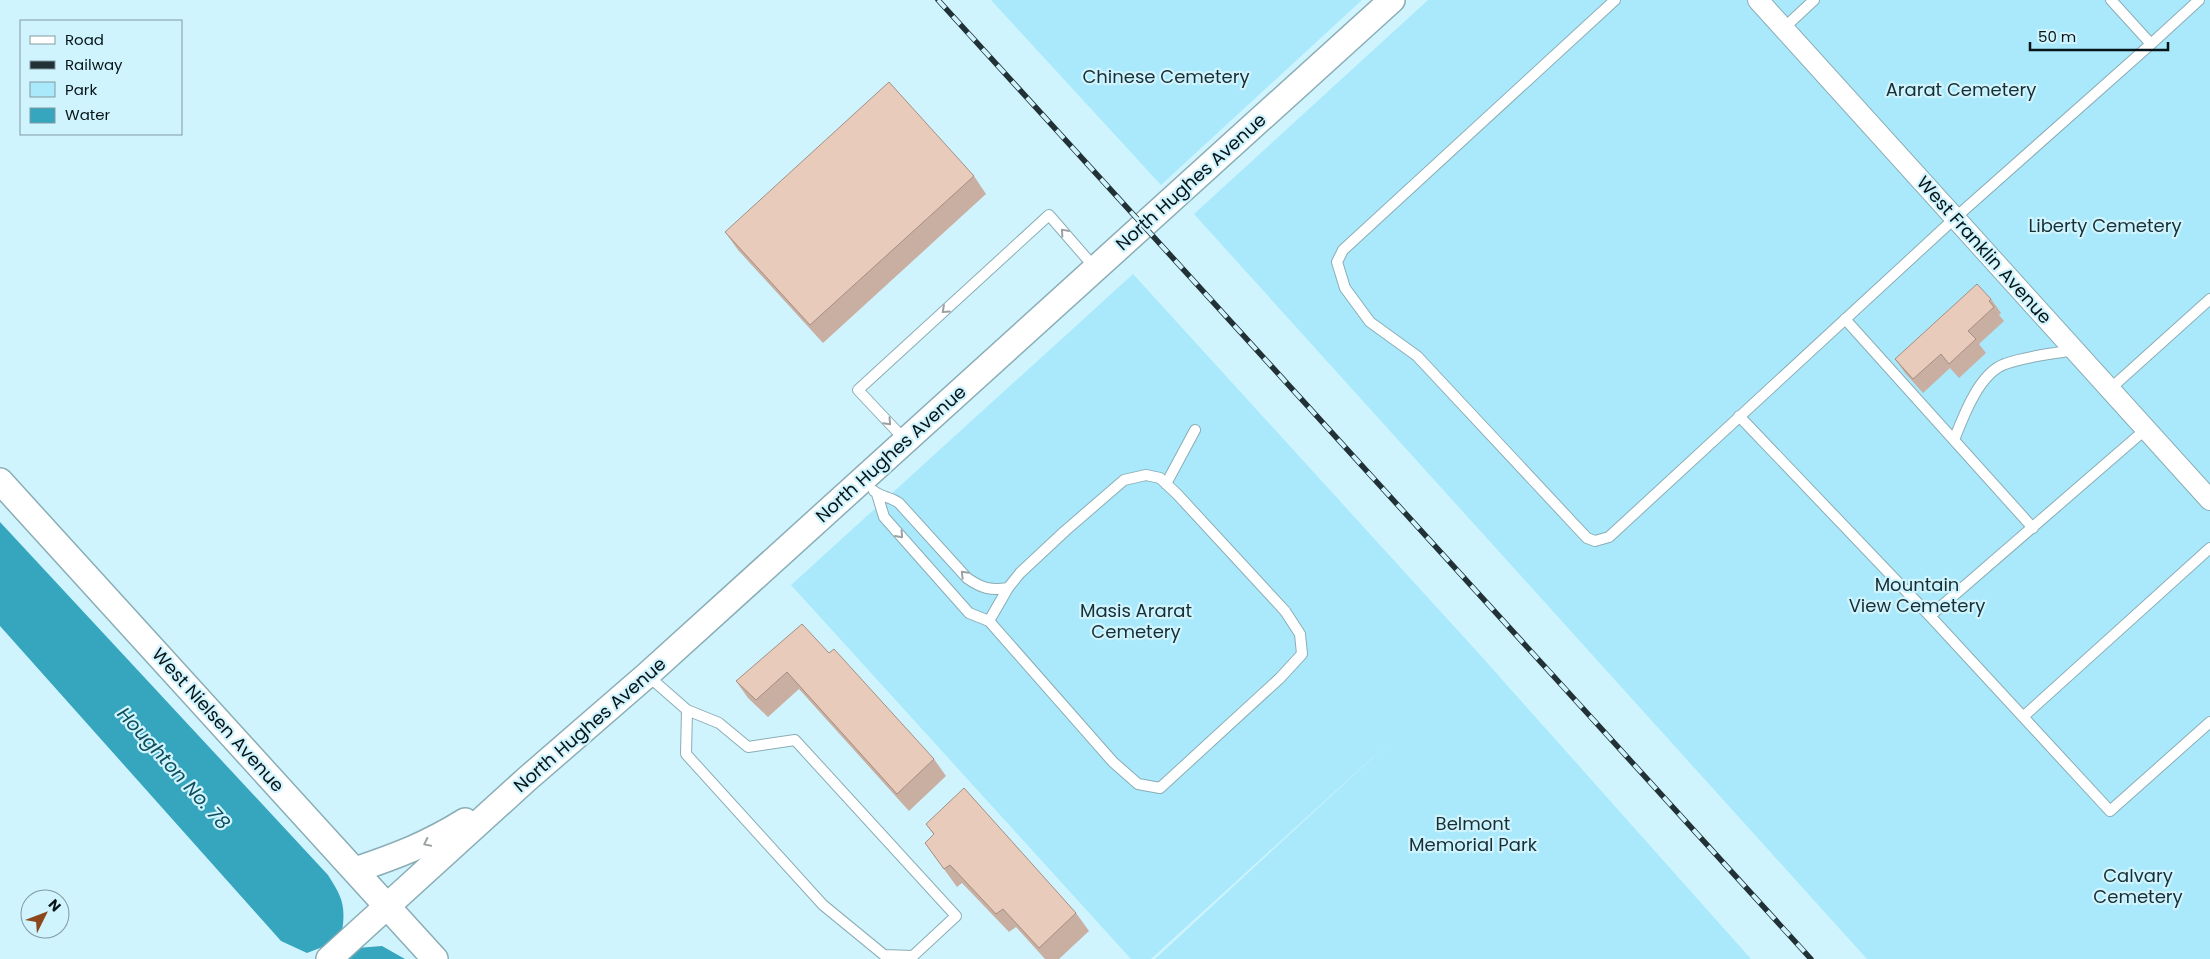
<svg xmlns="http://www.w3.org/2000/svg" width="2210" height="959" font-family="Poppins,sans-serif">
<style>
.green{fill:#a9e9fb}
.water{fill:#36a5be}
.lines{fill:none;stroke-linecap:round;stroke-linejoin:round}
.service-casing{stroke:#8aadb6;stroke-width:12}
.minor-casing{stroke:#8aadb6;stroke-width:22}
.tertiary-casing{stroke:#8aadb6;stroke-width:28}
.service{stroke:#fff;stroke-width:10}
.minor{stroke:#fff;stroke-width:20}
.tertiary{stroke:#fff;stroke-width:25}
.rail-casing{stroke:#213135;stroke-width:5.5}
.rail{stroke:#d0f4fe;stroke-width:4;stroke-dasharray:11;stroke-linecap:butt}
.wall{fill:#c8afa1}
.building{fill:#e9cbbb;stroke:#a38e83}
.oneway{stroke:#9ca1a3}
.labels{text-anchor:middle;stroke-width:4.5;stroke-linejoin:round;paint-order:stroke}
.park-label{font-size:18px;fill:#162e34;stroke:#d0f4fe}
.street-label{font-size:18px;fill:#071418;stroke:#d0f4fe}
.water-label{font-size:19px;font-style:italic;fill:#0e4d5b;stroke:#d0f4fe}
</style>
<rect width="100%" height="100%" fill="#d0f4fe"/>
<path class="green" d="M 991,0 L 1362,0 L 1161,185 Z
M 1428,0 L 2210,0 L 2210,959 L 1867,959 L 1194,214 Z
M 1133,274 L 1482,657 L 1751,959 L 1155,959 L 1396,736 L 1151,959 L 1131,959 L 791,585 Z"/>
<path class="water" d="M 0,522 L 328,875 C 342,897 346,905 342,932 L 325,946 L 307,953 L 281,941 L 0,626 Z
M 382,946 L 405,959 L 345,959 L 357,948 Z"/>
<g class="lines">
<g class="service-casing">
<path id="service" d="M 1615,0 L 1343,250 L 1337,262 L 1345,288 L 1370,322 L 1417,356 L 1587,538 L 1595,541 L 1609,537 L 1955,218 L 2151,44 L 2111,0
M 1784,28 L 1814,0
M 2151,44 L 2199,0
M 1845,319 L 2033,528
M 2110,389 L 2210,299
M 1739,416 L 1930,616 L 2110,811 L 2210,722
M 1954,440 C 1963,417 1979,373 2005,364 C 2026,356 2052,354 2074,350
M 906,441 L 858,390 L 1049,215 L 1095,268
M 1166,484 L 1195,430
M 874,491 C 881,497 891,497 899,503 L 967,578 C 981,588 991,591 1008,588
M 877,494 L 884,517 L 969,613 L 989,621 L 1113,762 L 1138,784 L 1160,788 L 1280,678 L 1302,654 L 1300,634 L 1285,611 L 1177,494 L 1160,478 L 1146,475 L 1124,480 L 1065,531 L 1020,573 L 1008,588 L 989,621
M 1930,616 L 2146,429
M 647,675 L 687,710 L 719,723 L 748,747 L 795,740 L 956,916 L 913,956 L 884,955 L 823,905 L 686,754 L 687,710
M 2024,716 L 2210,548"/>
</g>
<g class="minor-casing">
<path id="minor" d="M 1758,0 L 2210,500"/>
</g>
<g class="tertiary-casing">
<path id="tertiary" d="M 0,481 L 435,959
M 355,870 C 397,856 428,844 465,821
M 329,959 L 527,779 L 647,675 L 1392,0"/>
</g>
<use href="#service" class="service"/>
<use href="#minor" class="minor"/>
<use href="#tertiary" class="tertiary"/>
<g class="rail-casing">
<path id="rail" d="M 938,0 L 1811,959"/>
</g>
<use href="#rail" class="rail"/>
</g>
<path class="wall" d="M 974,176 L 986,194 L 823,343 L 738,250 L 725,232 Z
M 1991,299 L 2001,313 L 1999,315 L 2004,321 L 1979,344 L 1986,353 L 1959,378 L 1950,368 L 1923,393 L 1905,373 L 1895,359 Z
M 829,653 L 934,759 L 946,776 L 909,811 L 799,689 L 768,717 L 748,698 L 736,681 Z
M 926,824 L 1076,913 L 1089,931 L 1059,959 L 1045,959 L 1016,927 L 1009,932 L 962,883 L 957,887 L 925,843 L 934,835 Z"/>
<path class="building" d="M 889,82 L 974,176 L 810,325 L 725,232 Z
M 1977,284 L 1991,299 L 1989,301 L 1994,307 L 1968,331 L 1976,339 L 1949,364 L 1941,354 L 1913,379 L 1895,359 Z
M 802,624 L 829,653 L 834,649 L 934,759 L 897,794 L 787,672 L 756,700 L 736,681 Z
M 964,788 L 1076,913 L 1039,948 L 1003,909 L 996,914 L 950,865 L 944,869 L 925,843 L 934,834 L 926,824 Z"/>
<defs><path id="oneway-chevron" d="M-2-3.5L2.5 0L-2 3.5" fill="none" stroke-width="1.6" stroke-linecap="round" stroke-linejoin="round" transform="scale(1.25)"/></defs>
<g class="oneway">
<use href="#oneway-chevron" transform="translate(1064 232) rotate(-131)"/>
<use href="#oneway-chevron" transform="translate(945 310) rotate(138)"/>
<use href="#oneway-chevron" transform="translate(888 422) rotate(47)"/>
<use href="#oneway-chevron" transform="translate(900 535) rotate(48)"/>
<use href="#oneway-chevron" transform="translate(964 574) rotate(-135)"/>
<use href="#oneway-chevron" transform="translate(427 843) rotate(154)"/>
</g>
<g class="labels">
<g class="park-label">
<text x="1166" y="83">Chinese Cemetery</text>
<text x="1961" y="96">Ararat Cemetery</text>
<text x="2105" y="232">Liberty Cemetery</text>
<text x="1917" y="591">Mountain<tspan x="1917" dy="21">View Cemetery</tspan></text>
<text x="1136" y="617">Masis Ararat<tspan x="1136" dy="21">Cemetery</tspan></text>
<text x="1473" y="830">Belmont<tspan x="1473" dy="21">Memorial Park</tspan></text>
<text x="2138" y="882">Calvary<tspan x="2138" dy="21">Cemetery</tspan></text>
</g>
<g class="street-label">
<text transform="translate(1191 182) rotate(-42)" y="6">North Hughes Avenue</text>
<text transform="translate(1984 250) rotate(48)" y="6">West Franklin Avenue</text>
<text transform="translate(891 454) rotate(-42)" y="6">North Hughes Avenue</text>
<text transform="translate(218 720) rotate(48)" y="6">West Nielsen Avenue</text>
<text transform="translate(590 725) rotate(-41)" y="6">North Hughes Avenue</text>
</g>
<g class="water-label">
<text transform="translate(174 768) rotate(48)" y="7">Houghton No. 78</text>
</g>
</g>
<rect x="20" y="20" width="162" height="115" fill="#d0f4fe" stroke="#809aa2"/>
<rect x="30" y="36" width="25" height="8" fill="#ffffff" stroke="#809aa2"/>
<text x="65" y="45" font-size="15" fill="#071418">Road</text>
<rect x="30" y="61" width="25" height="8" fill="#213135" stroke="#809aa2"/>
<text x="65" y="70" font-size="15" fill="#071418">Railway</text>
<rect x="30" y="82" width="25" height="15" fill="#a9e9fb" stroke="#809aa2"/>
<text x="65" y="95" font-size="15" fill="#071418">Park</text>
<rect x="30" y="108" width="25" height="15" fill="#36a5be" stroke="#809aa2"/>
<text x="65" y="120" font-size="15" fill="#071418">Water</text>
<g transform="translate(45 914) rotate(48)"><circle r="24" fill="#d0f4fe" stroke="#809aa2"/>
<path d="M0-4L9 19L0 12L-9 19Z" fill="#8c481c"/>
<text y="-8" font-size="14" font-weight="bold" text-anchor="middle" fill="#071418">N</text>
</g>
<path d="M2030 42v8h138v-8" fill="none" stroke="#071418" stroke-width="2.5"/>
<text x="2038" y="42" font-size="15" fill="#071418" stroke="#d0f4fe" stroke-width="4" paint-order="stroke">50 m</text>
</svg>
